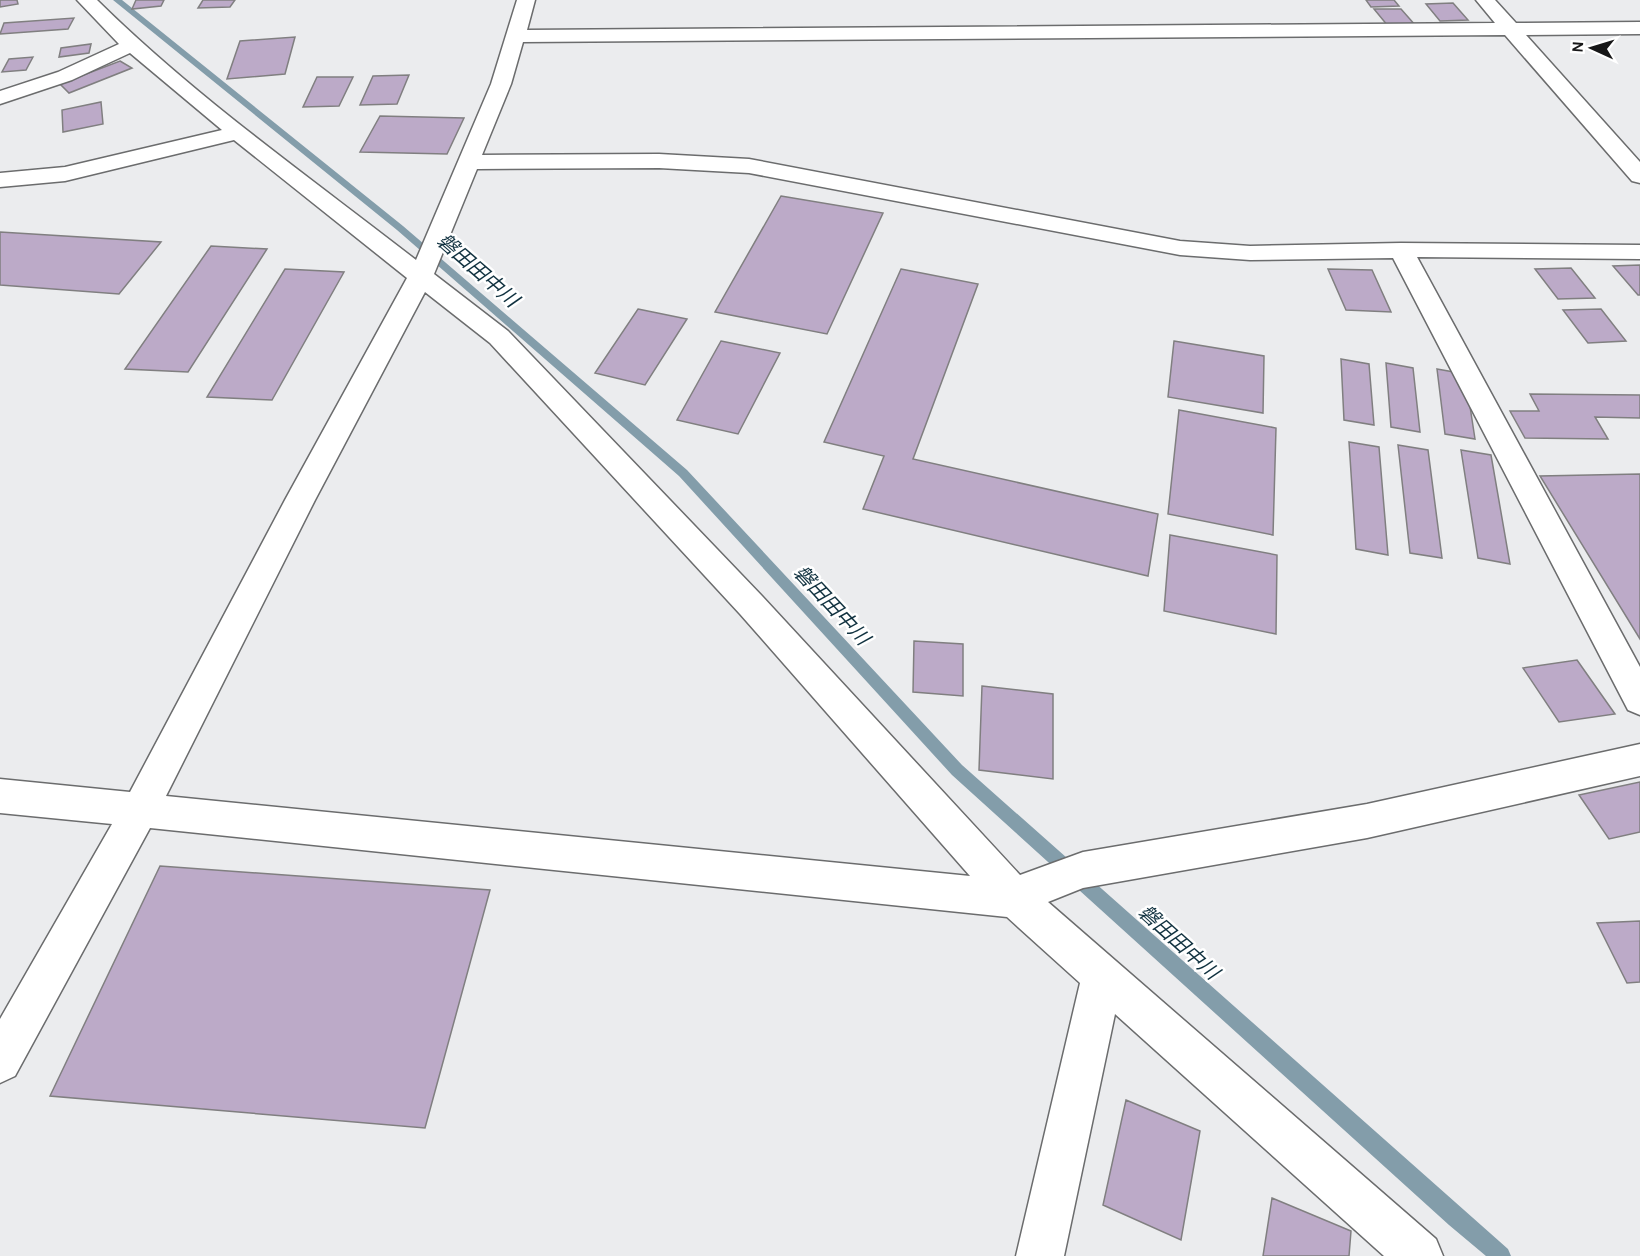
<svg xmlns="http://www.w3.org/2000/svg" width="1640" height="1256" font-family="Karla,'Noto Sans JP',sans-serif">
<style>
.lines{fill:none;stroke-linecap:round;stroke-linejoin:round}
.stream{fill:#839daa;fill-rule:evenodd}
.building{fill:#bcaac8;stroke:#807f80;stroke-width:1.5}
.street-casing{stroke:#6b6c6d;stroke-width:3}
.street{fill:#fff;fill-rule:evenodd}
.labels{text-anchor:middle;stroke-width:5;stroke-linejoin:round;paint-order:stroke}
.water-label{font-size:20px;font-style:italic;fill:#10313f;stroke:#fff}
</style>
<rect width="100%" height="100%" fill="#ebecee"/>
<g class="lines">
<path class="stream" d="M 113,0 L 122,0 L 403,226 L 687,470 L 962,765 L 1508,1249 L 1511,1256 L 1486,1256 L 1449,1225 L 952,775 L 679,476 L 397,230 Z"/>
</g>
<path class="building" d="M 0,0 L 17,0 L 18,4 L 0,7 Z
M 136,0 L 164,0 L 161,6 L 132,9 Z
M 203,0 L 235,0 L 230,7 L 198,8 Z
M 1366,0 L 1394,0 L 1399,6 L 1371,7 Z
M 1453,3 L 1468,20 L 1440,21 L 1426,4 Z
M 1374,9 L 1401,9 L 1416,26 L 1388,26 Z
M 74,18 L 68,29 L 0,34 L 4,23 Z
M 295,37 L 285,74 L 227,79 L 240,41 Z
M 91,44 L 89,53 L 59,57 L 61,48 Z
M 33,57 L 26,70 L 2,72 L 9,59 Z
M 120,61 L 132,68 L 69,93 L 60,84 Z
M 409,75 L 397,104 L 360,105 L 373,76 Z
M 317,77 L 353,77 L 339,106 L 303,107 Z
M 101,102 L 103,124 L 63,132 L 62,110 Z
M 380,116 L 464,118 L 447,154 L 360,152 Z
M 781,196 L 883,213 L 827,334 L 715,312 Z
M 0,232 L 161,242 L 119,294 L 0,285 Z
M 211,246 L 267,249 L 188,372 L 125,369 Z
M 1640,265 L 1640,295 L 1638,295 L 1613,266 Z
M 1571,268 L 1595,298 L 1558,299 L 1535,269 Z
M 285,269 L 344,272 L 272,400 L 207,397 Z
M 901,269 L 978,284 L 913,459 L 1158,514 L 1148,576 L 863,509 L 884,456 L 824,442 Z
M 1328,269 L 1372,270 L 1391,312 L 1346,310 Z
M 638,309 L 687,319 L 645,385 L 595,373 Z
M 1601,309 L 1626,341 L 1588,343 L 1563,310 Z
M 721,341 L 780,353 L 738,434 L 677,420 Z
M 1174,341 L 1264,356 L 1263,413 L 1168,397 Z
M 1341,359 L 1369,364 L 1374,425 L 1344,420 Z
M 1386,363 L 1413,368 L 1420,432 L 1391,427 Z
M 1437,369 L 1465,374 L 1475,439 L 1445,434 Z
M 1530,394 L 1640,395 L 1640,418 L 1595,417 L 1608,439 L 1525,438 L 1510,411 L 1539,411 Z
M 1179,410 L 1276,428 L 1273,535 L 1168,514 Z
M 1349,442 L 1379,447 L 1388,555 L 1356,549 Z
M 1398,445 L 1428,450 L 1442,558 L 1410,553 Z
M 1461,450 L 1491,455 L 1510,564 L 1478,558 Z
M 1640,474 L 1640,639 L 1540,476 Z
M 1170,535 L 1277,555 L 1276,634 L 1164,611 Z
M 914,641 L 963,644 L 963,696 L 913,692 Z
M 1577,660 L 1615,714 L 1559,722 L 1523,668 Z
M 982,686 L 1053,694 L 1053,779 L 979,770 Z
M 1640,782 L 1640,832 L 1609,839 L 1579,795 Z
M 160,866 L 490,890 L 425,1128 L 50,1096 Z
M 1640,921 L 1640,982 L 1627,983 L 1597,923 Z
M 1126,1100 L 1200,1131 L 1181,1240 L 1103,1205 Z
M 1272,1198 L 1351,1231 L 1349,1256 L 1263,1256 Z"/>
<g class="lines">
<g class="street-casing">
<path id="street" d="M 77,0 L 97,0 C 194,96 308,176 416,260 L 491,84 L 517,0 L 535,0 L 527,30 L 1495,23 L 1476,0 L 1495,0 L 1516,23 L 1640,22 L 1640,34 L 1526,35 L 1640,162 L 1640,183 L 1632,181 L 1505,35 L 523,42 L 511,84 L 482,155 L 659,154 L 749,159 L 1180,241 L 1250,246 L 1401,243 L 1640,245 L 1640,259 L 1417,257 L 1640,667 L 1640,715 L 1628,710 L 1393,258 L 1250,260 L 1180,255 L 749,173 L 659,168 L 477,169 L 434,274 L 508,331 L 762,596 L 1020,875 L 1083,852 L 1367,804 L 1640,744 L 1640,776 L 1367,838 L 1083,888 L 1048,902 L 1436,1239 L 1443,1256 L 1384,1256 L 1115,1014 L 1064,1256 L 1016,1256 L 1080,983 L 1007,917 L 150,828 L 15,1076 L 0,1083 L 0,1019 L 112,824 L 0,813 L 0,779 L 130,792 L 285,500 L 407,278 L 234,140 L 65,181 L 0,187 L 0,173 L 65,167 L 222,130 L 130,53 L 72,80 L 0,104 L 0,91 L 58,72 L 119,44 ZM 425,292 L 490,343 L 740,614 L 970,876 L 166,796 L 315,500 Z"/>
</g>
<use href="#street" class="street"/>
</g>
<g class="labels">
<g class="water-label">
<text transform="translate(478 270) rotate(41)" y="7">磐田田中川</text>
<text transform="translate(832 605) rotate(47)" y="7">磐田田中川</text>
<text transform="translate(1179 942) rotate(42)" y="7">磐田田中川</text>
</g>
</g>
<g transform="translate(1592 48) rotate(274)" stroke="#ffffff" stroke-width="4.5" paint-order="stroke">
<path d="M0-4.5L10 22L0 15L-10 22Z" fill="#171718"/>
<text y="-9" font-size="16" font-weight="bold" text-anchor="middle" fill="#171718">N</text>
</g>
</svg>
